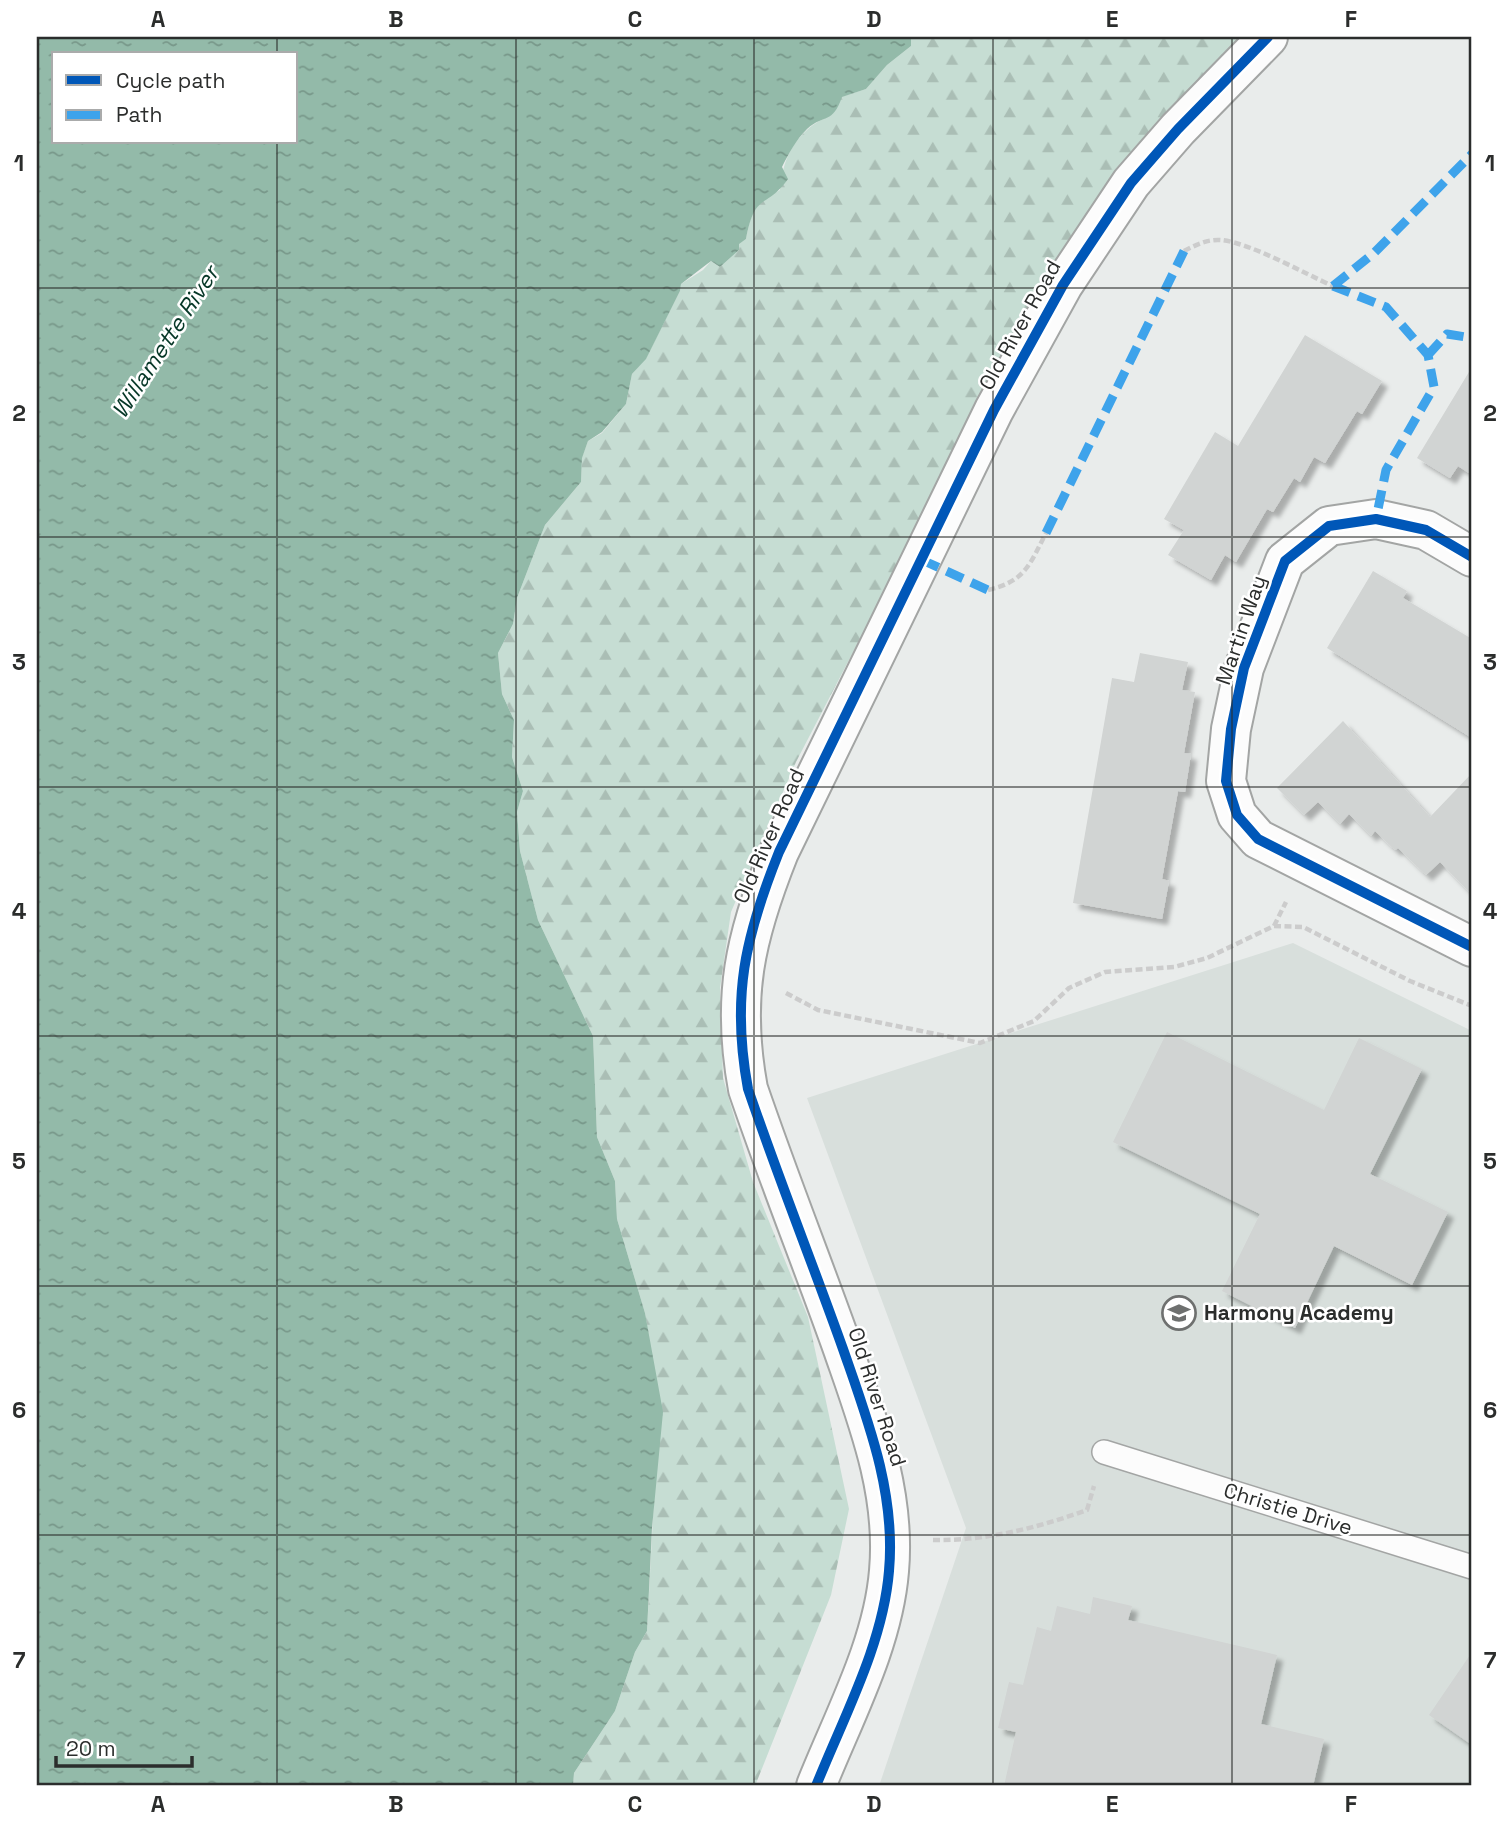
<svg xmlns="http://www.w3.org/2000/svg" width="1509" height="1823" font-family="'Space Grotesk',sans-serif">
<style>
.built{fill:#d8dfdc}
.forest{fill:url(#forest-firs)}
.water{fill:url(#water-ripples);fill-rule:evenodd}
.building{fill:#d1d4d3;filter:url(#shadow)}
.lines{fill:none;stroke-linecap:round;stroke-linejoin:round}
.service-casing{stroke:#a3a5a4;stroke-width:26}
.minor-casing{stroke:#a3a5a4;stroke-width:42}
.tertiary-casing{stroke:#a3a5a4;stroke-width:42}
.path{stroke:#ccc;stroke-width:4.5;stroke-dasharray:7 3.5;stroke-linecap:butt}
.service{stroke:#fcfcfc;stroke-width:23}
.minor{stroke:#fcfcfc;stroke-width:38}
.tertiary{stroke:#fcfcfc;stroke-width:38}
.quiet{stroke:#3ea3eb;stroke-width:9;stroke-dasharray:18 9;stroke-linecap:butt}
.cycleway-casing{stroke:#fff;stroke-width:15}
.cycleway{stroke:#0057b8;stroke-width:10}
.grid{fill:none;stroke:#2b2d2c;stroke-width:2;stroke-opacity:0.55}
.labels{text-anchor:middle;stroke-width:5;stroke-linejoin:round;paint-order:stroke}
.street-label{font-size:21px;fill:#2b2d2c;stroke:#fff}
.poi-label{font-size:21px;font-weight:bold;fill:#2b2d2c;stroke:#fff;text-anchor:start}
.water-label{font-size:23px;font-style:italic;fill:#063727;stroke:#fff}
.neatline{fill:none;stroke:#2b2d2c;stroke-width:2.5}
.grid-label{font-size:23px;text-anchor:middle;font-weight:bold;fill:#2b2d2c}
</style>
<defs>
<pattern id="forest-firs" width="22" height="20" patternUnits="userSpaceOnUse" patternTransform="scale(1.75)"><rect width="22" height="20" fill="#c6ddd3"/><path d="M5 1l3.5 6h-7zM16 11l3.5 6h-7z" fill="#aabeb5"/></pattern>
<pattern id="water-ripples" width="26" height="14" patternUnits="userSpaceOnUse" patternTransform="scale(1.75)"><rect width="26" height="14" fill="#93baa9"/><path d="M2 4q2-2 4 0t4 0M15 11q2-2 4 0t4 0" fill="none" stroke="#78988a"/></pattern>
<filter id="shadow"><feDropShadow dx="6" dy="6" stdDeviation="2" flood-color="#0004"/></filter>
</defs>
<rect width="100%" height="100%" fill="#e9eceb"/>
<path class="built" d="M 1293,943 L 1472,1031 L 1472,1786 L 879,1786 L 966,1528 L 807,1098 Z"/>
<path class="forest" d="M 911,37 L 1243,37 L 931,502 L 796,762 L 731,912 L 720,988 L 723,1078 L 753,1182 L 808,1317 L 849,1509 L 831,1595 L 755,1786 L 573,1786 L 574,1773 L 615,1711 L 635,1652 L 647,1631 L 655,1479 L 652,1359 L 645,1313 L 617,1219 L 615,1181 L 597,1137 L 593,1036 L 538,920 L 520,851 L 517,812 L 523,791 L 512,757 L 514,720 L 502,694 L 498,653 L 513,624 L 517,598 L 545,525 L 581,482 L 582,457 L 588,441 L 602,433 L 626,404 L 632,374 L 646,358 L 680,291 L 681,284 L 703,270 L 711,261 L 720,267 L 739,250 L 738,244 L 746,239 C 752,210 754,205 780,190 C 782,166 789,146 807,130 C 824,114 833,122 841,97 L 866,89 L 887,65 L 911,46 Z"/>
<path class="water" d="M 37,37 L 911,37 L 911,46 L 887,65 L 866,89 L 842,97 C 832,125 825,113 807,129 C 796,140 789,153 782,167 L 788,179 C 766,210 755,191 746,239 L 739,244 L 739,250 L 720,267 L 711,261 L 681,284 L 680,291 L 646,359 L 632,374 L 626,404 L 602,432 L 588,441 L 582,458 L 581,482 L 545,525 L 517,598 L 513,624 L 498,653 L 502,694 L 514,720 L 512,757 L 523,791 L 517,812 L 520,851 L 538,920 L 593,1036 L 597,1137 L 615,1181 L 617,1219 L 645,1313 L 663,1412 L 652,1528 L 647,1631 L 635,1652 L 615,1711 L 574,1773 L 573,1786 L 37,1786 ZM 54,54 L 296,54 L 296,142 L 54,142 Z"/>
<path class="building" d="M 1305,335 L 1382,381 L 1362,414 L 1357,411 L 1325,463 L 1314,457 L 1300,482 L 1294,478 L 1273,512 L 1267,509 L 1236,562 L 1225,555 L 1211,580 L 1168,555 L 1184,530 L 1164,519 L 1215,432 L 1238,446 Z
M 1472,367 L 1472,475 L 1458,466 L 1450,478 L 1417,458 Z
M 1373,571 L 1407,591 L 1403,598 L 1472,639 L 1472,738 L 1327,648 Z
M 1140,653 L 1188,662 L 1182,690 L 1195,692 L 1184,753 L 1191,754 L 1185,792 L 1178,791 L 1162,879 L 1169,881 L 1162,919 L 1073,903 L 1112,678 L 1134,682 Z
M 1343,721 L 1430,817 L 1472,773 L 1472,895 L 1440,862 L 1426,875 L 1398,848 L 1395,850 L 1375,831 L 1371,836 L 1349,814 L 1340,824 L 1318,802 L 1304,815 L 1277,788 Z
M 1167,1032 L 1324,1110 L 1359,1038 L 1422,1069 L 1370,1174 L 1448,1212 L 1412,1285 L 1334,1246 L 1295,1328 L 1222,1291 L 1260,1214 L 1113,1142 Z
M 1093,1597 L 1132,1606 L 1128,1620 L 1277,1655 L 1261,1724 L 1324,1739 L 1313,1786 L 1004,1786 L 1016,1732 L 998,1728 L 1009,1682 L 1023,1685 L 1037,1627 L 1051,1631 L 1057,1606 L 1090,1614 Z
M 1472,1652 L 1472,1745 L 1429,1715 Z"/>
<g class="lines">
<g class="service-casing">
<path id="service" d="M 1104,1452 L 1472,1567"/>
</g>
<g class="minor-casing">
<path id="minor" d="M 1472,557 L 1426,530 L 1376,519 L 1329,526 L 1285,561 L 1244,668 L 1231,729 L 1226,781 L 1237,815 L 1258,839 L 1472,947"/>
</g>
<g class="tertiary-casing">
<path id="tertiary" d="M 816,1786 C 843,1718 883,1645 889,1571 C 896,1493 868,1421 843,1349 C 812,1262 778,1177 748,1089 C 731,997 745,937 779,852 L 994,410 L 1063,285 L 1131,183 L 1178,129 L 1268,37"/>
</g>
<path class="path" d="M 1184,251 C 1196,245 1207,239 1221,240 C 1251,243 1303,273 1333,286
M 988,590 C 1025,581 1029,566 1046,533
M 1274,926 L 1286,902
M 786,993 L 818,1010 L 980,1043 L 1034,1021 L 1069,988 L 1105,972 L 1174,967 L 1207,958 L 1274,926 L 1303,927 L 1410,981 L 1472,1006
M 933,1540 C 986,1541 1037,1528 1087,1510 L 1094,1486"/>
<use href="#service" class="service"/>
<use href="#minor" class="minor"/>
<use href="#tertiary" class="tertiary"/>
<path class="quiet" d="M 1333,286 L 1386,307 L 1428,355 L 1434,387 L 1386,470 L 1376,519
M 1333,286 L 1374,253 L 1472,154
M 1428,355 L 1447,334 L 1472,338
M 1046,533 L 1184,251
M 922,560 L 988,590"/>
<g class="cycleway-casing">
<path id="cycleway" d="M 1472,557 L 1426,530 L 1376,519 L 1329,526 L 1285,561 L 1244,668 L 1231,729 L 1226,781 L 1237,815 L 1258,839 L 1472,947
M 816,1786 C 843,1718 883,1645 889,1571 C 896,1493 868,1421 843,1349 C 812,1262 778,1177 748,1089 C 731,997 745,937 779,852 L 994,410 L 1063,285 L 1131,183 L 1178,129 L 1268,37"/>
</g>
<use href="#cycleway" class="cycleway"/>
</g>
<path class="grid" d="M 277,37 L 277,54M 516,37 L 516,1786M 754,37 L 754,1786M 993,37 L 993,1786M 1232,37 L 1232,1786M 277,142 L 277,1786M 37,288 L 1472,288M 37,537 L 1472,537M 37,787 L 1472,787M 37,1036 L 1472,1036M 37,1286 L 1472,1286M 37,1535 L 1472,1535"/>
<defs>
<g id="school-ring" transform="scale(1.75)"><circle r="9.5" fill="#fff" stroke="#6e706f" stroke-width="1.5"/><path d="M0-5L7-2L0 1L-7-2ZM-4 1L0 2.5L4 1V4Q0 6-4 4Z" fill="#6e706f"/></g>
</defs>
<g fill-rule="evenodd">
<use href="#school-ring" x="1179" y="1313"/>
</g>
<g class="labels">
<g class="street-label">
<text transform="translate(1020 325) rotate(-61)" y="7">Old River Road</text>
<text transform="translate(1241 630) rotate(-71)" y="7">Martin Way</text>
<text transform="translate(769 836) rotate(-66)" y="7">Old River Road</text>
<text transform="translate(877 1397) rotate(72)" y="7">Old River Road</text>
<text transform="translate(1288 1509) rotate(17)" y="7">Christie Drive</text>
</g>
<g class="poi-label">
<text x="1204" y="1320">Harmony Academy</text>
</g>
<g class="water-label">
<text transform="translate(165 342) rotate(-57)" y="8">Willamette River</text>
</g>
</g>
<rect width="1509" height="1823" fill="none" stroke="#ffffff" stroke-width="77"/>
<rect x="52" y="52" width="245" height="91" fill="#ffffff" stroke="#aaabab" stroke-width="2"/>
<rect x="66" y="75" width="35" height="10" fill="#0057b8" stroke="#aaabab" stroke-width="2"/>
<text x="116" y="88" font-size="21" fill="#2b2d2c">Cycle path</text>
<rect x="66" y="110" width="35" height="10" fill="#3ea3eb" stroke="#aaabab" stroke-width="2"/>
<text x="116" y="122" font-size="21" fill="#2b2d2c">Path</text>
<path d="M56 1756v10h136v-10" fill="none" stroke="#2b2d2c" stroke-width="3.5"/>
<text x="66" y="1756" font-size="21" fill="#2b2d2c" stroke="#ffffff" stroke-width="5" paint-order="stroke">20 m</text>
<rect x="38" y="38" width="1432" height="1746" class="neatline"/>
<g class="grid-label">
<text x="158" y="27">A</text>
<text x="396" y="27">B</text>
<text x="635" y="27">C</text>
<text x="874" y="27">D</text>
<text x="1112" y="27">E</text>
<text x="1351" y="27">F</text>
<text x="19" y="171">1</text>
<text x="1490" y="171">1</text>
<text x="19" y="421">2</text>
<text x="1490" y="421">2</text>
<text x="19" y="670">3</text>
<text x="1490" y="670">3</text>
<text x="19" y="919">4</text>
<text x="1490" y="919">4</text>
<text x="19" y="1169">5</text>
<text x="1490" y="1169">5</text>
<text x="19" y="1418">6</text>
<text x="1490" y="1418">6</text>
<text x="19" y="1668">7</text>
<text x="1490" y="1668">7</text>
<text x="158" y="1812">A</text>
<text x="396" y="1812">B</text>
<text x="635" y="1812">C</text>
<text x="874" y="1812">D</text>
<text x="1112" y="1812">E</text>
<text x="1351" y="1812">F</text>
</g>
</svg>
